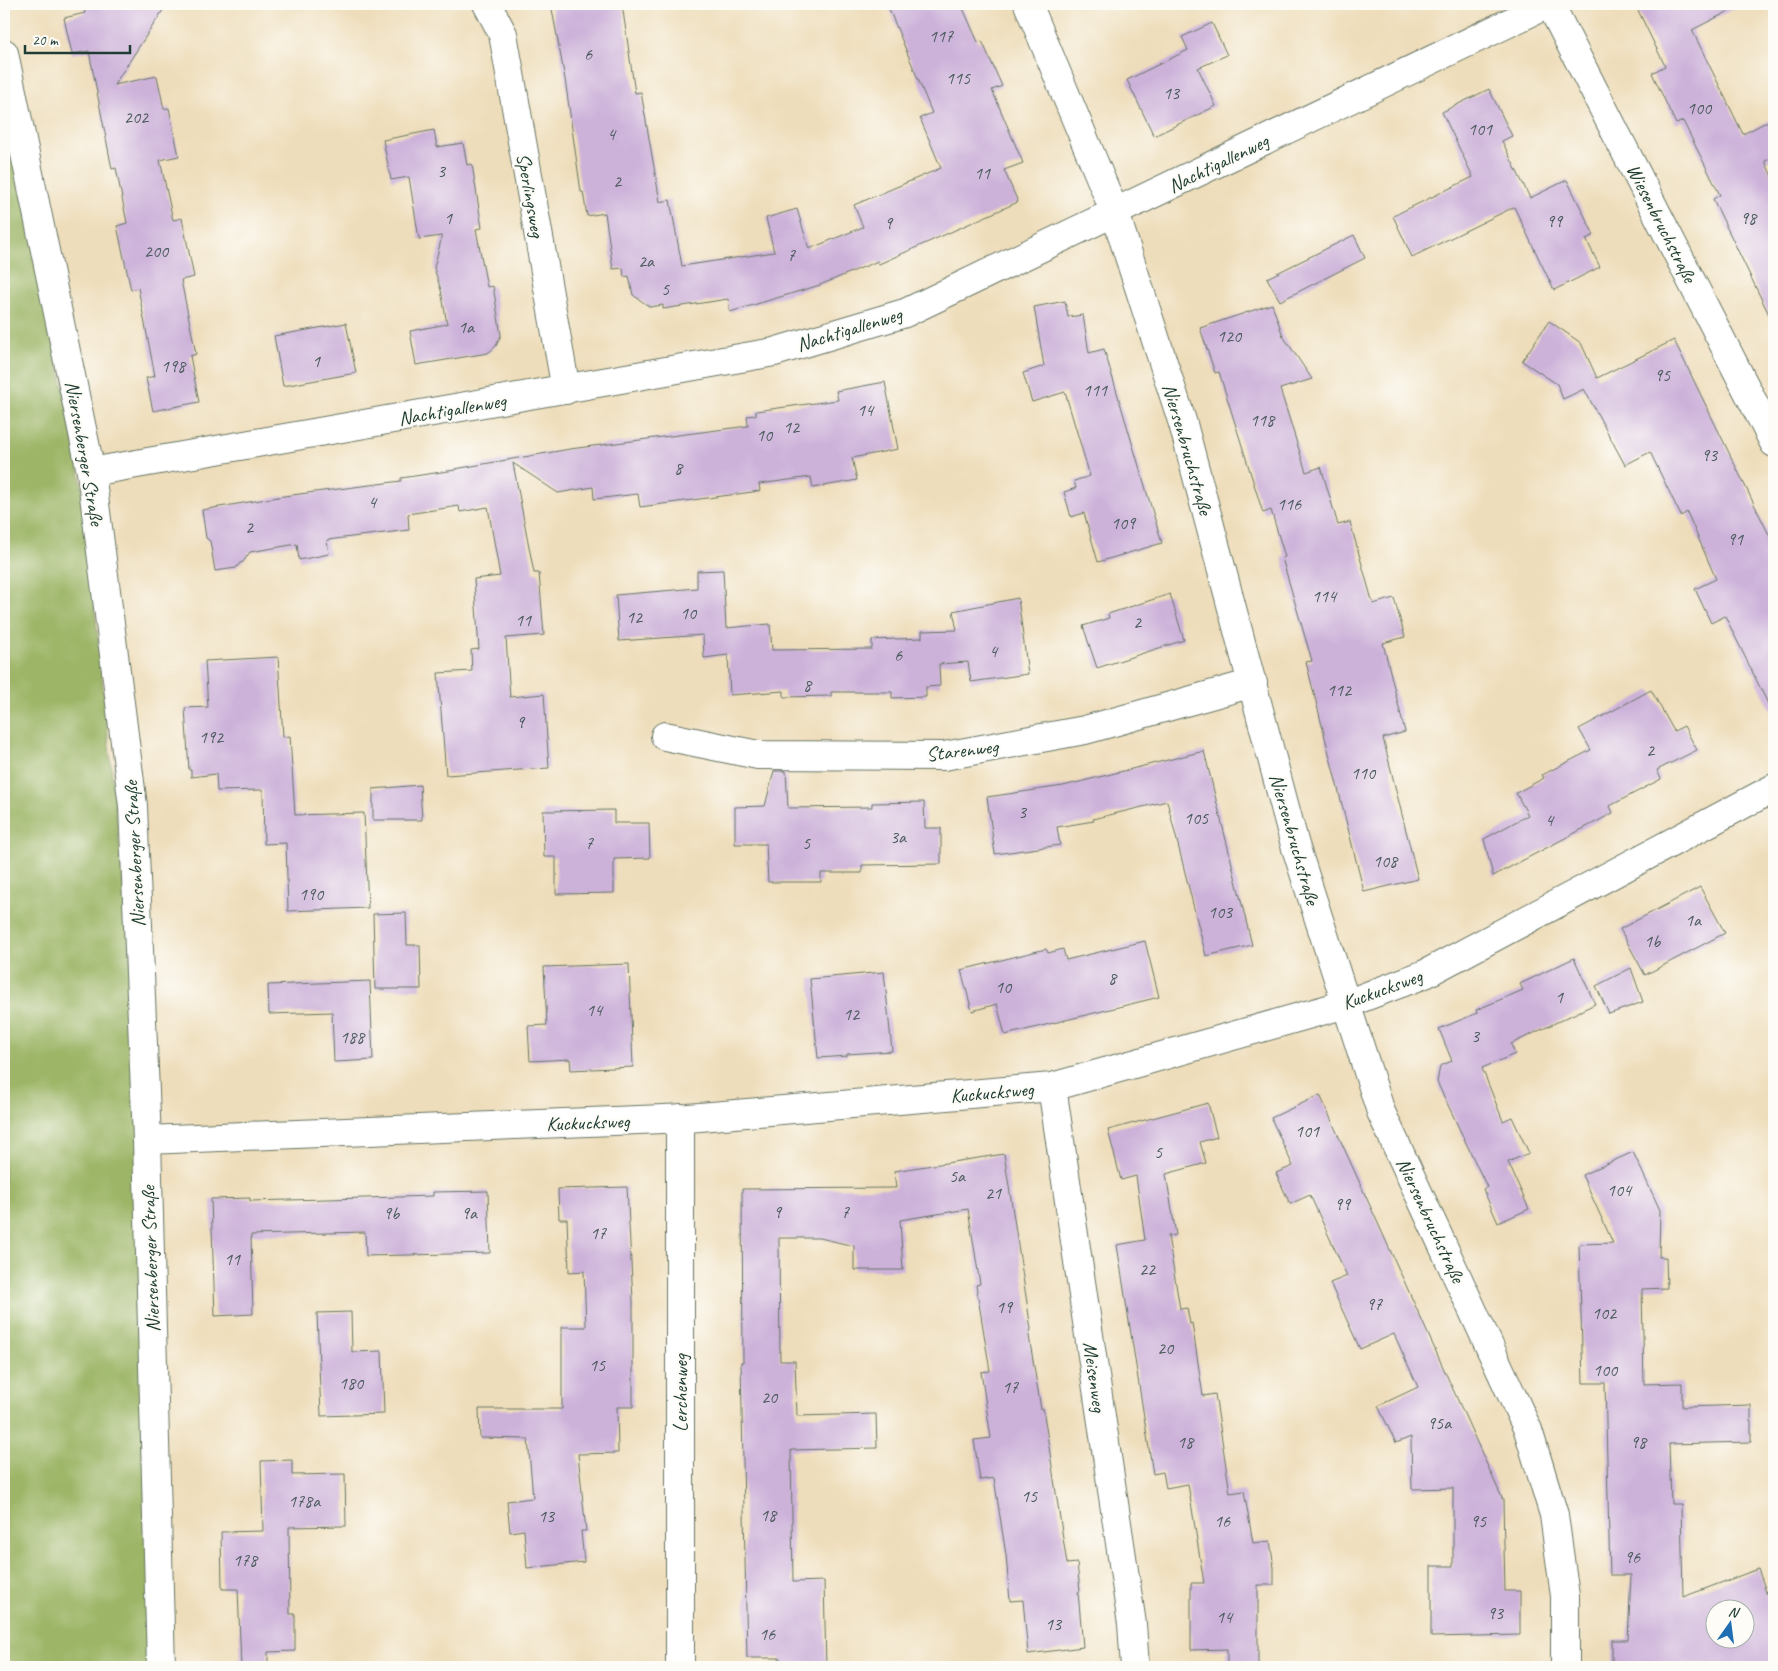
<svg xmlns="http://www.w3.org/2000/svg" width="1778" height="1671" font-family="Caveat,sans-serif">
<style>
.forest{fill:#9cb566;stroke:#5e794d}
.building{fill:#ccb1d9;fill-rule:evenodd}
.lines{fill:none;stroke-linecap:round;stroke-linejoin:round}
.minor-casing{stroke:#677563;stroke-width:30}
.minor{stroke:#fff;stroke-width:28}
.labels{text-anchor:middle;stroke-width:4.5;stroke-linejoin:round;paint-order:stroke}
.number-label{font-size:18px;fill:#4a5a5d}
.street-label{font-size:20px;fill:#1f3d34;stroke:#fdfcf7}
</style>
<rect width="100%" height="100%" fill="#fdfcf7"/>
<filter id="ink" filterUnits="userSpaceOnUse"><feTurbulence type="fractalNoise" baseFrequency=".02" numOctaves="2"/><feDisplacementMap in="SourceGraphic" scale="10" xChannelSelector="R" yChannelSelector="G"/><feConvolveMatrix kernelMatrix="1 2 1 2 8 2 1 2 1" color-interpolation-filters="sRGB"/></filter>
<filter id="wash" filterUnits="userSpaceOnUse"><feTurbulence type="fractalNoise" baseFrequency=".0096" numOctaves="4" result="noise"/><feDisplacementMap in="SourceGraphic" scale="20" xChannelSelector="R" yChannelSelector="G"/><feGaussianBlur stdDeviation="1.12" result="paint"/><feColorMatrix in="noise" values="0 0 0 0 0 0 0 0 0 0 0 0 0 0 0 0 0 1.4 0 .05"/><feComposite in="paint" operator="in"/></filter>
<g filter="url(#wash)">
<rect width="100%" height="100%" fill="#eeddba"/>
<path class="forest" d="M 4,79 L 82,486 L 150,1140 L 163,1667 L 4,1667 Z"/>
<g id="blocks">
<path class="building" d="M 83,4 L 167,4 L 114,85 L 157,76 L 164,109 L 169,108 L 179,156 L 160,160 L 173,220 L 182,218 L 194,277 L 181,280 L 196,354 L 190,356 L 199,402 L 153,411 L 146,378 L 155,376 L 138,288 L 131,290 L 117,226 L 127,223 L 116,168 L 112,169 L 89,51 L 72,54 L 64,18 L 85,13 Z
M 551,4 L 622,4 L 635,93 L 641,92 L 660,202 L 670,200 L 682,266 L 774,252 L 766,218 L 797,209 L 809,249 L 863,227 L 854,205 L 941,168 L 920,118 L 932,113 L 887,4 L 961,4 L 978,42 L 982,41 L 1002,86 L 992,90 L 1023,163 L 1004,170 L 1018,202 L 879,264 L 878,261 L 820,285 L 730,312 L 728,299 L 663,309 L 663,305 L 650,307 L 633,295 L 629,276 L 624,277 L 623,268 L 613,269 L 605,213 L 587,216 L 583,192 L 581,192 L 565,79 Z
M 1635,4 L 1743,4 L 1692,30 L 1743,134 L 1774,118 L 1774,157 L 1765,161 L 1774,181 L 1774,325 L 1713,199 L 1720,195 L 1683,121 L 1676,124 L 1652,73 L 1665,66 Z
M 1212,23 L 1227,55 L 1198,68 L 1216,106 L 1154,136 L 1127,80 L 1188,50 L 1182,37 Z
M 1489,89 L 1512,136 L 1502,141 L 1530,198 L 1567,180 L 1594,235 L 1586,239 L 1600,267 L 1554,290 L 1514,207 L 1412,257 L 1393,216 L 1473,177 L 1442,112 Z
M 434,130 L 437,147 L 463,143 L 467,165 L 472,164 L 482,228 L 476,229 L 487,287 L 493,286 L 501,335 L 496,346 L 488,353 L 416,365 L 410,331 L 447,324 L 441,290 L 434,268 L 442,236 L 419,239 L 409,177 L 391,180 L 383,140 Z
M 1354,235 L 1365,258 L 1280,301 L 1267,278 Z
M 1065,301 L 1068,317 L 1083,315 L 1089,353 L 1104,349 L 1162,543 L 1098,562 L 1084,513 L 1071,517 L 1064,492 L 1076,488 L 1074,481 L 1090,476 L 1065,392 L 1032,402 L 1023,373 L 1044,366 L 1034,307 Z
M 1272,304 L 1283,336 L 1312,379 L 1280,389 L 1306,472 L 1321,467 L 1338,525 L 1350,522 L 1373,604 L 1394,598 L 1405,637 L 1383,643 L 1405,732 L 1383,738 L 1418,879 L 1364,892 L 1306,662 L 1312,661 L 1282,558 L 1285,557 L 1271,510 L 1263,513 L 1219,372 L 1215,373 L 1200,328 Z
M 1549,321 L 1581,343 L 1597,378 L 1674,340 L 1774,545 L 1774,716 L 1725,616 L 1711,623 L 1695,589 L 1716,579 L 1687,512 L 1681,516 L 1650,452 L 1625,465 L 1584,389 L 1563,399 L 1557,384 L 1522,361 Z
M 346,323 L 356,373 L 283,386 L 274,336 Z
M 885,382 L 898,449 L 852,458 L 857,480 L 813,488 L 811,477 L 759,484 L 760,491 L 640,507 L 638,494 L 594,499 L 593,487 L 558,493 L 513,463 L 534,573 L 539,573 L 544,635 L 506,638 L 510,697 L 544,694 L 549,768 L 446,775 L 438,673 L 472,671 L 471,650 L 479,649 L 474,579 L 500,576 L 488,507 L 460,512 L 459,506 L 408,514 L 409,530 L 327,540 L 329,554 L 299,560 L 297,544 L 250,552 L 243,562 L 240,563 L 236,568 L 215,571 L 210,541 L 206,538 L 202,510 L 284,496 L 401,481 L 401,478 L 455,470 L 455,469 L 570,449 L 748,426 L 747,416 L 756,415 L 756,411 L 838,400 L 836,391 Z
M 723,570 L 726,628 L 770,624 L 772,650 L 872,649 L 872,640 L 922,638 L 922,631 L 957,630 L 953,611 L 1018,598 L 1028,674 L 971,682 L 968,662 L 939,664 L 940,686 L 926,687 L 926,697 L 892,698 L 892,692 L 831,692 L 831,696 L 784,697 L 784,691 L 730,695 L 728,655 L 704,658 L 703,635 L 619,641 L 616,595 L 697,588 L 697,571 Z
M 1170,594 L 1184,640 L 1097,668 L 1083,626 L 1109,618 L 1108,614 Z
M 278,657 L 283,737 L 290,736 L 295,815 L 364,813 L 368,908 L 288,911 L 286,843 L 264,844 L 263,790 L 217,791 L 216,774 L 191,777 L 191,770 L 189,770 L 185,708 L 208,707 L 205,661 Z
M 1651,690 L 1674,731 L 1684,726 L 1697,750 L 1657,770 L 1661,779 L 1610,806 L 1613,813 L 1493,876 L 1484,839 L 1528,815 L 1516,793 L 1544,778 L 1542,775 L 1591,750 L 1579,729 Z
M 1204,751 L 1252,945 L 1206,956 L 1167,801 L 1093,819 L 1094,821 L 1057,827 L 1060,845 L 995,854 L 987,797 L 1063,786 Z
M 774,771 L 786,771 L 788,808 L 872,807 L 872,803 L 924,802 L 925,828 L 941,828 L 941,864 L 862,865 L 862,873 L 821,873 L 821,882 L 768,882 L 766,844 L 735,844 L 735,807 L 765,806 Z
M 420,785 L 422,820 L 373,820 L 373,789 Z
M 614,810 L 614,823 L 649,823 L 650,858 L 614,859 L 614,893 L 556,894 L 556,857 L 544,857 L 543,811 Z
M 1700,887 L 1725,933 L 1645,975 L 1620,929 Z
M 406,913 L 407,945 L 420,945 L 421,989 L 375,989 L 373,914 Z
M 1145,941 L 1159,997 L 1005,1035 L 997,1004 L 972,1011 L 961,970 L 1046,949 L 1048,953 L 1063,949 L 1066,960 Z
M 1574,958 L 1595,1004 L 1511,1044 L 1515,1054 L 1482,1068 L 1503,1121 L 1512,1117 L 1529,1153 L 1508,1162 L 1529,1209 L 1498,1223 L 1483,1189 L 1487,1187 L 1437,1082 L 1440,1066 L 1452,1061 L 1439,1029 L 1477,1013 L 1476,1010 L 1523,990 L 1520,984 Z
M 629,964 L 633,1067 L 571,1070 L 570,1059 L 530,1061 L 528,1026 L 547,1025 L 544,967 Z
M 1631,968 L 1643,1002 L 1609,1014 L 1596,986 Z
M 884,972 L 892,1051 L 847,1054 L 847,1056 L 818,1058 L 810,979 Z
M 370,981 L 373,1060 L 334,1062 L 332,1012 L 269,1014 L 268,985 Z
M 1320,1095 L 1503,1500 L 1505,1591 L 1520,1591 L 1520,1635 L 1431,1637 L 1431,1566 L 1453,1566 L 1453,1488 L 1412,1489 L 1411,1437 L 1396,1443 L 1378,1406 L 1418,1387 L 1394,1334 L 1360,1349 L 1330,1283 L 1347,1276 L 1310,1195 L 1290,1204 L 1276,1173 L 1293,1166 L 1271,1118 Z
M 1208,1103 L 1217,1137 L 1200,1142 L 1206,1163 L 1166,1174 L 1176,1235 L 1168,1236 L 1180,1309 L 1187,1308 L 1190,1324 L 1192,1323 L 1203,1396 L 1215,1394 L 1230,1493 L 1244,1491 L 1253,1543 L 1270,1541 L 1274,1568 L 1274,1585 L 1258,1585 L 1258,1667 L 1227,1667 L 1227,1649 L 1191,1650 L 1191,1583 L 1204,1583 L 1188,1484 L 1166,1488 L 1163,1472 L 1153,1474 L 1117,1245 L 1145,1240 L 1136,1176 L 1121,1180 L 1108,1130 Z
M 1633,1152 L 1660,1210 L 1659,1257 L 1666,1257 L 1667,1288 L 1642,1289 L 1644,1384 L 1682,1383 L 1682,1407 L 1751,1405 L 1751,1442 L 1669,1444 L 1671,1504 L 1681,1504 L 1683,1597 L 1758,1569 L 1774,1613 L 1774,1667 L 1612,1667 L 1612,1640 L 1628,1640 L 1631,1575 L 1610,1575 L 1605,1383 L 1583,1383 L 1579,1244 L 1613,1243 L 1582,1175 ZM 1716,1608 L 1746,1608 L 1746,1638 L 1716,1638 Z
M 1004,1154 L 1031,1329 L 1029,1336 L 1041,1409 L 1043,1408 L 1067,1564 L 1077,1563 L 1080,1591 L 1078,1592 L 1083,1647 L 1028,1654 L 1023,1600 L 1010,1601 L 1006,1555 L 994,1478 L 980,1480 L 974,1440 L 991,1438 L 981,1372 L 990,1371 L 976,1285 L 980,1284 L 968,1209 L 900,1220 L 903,1270 L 854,1270 L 854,1246 L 820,1238 L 779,1238 L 780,1361 L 795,1361 L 797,1416 L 876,1414 L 877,1448 L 791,1450 L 793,1582 L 824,1581 L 826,1667 L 781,1667 L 780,1658 L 747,1658 L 741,1362 L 743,1362 L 742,1189 L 896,1188 L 894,1171 Z
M 627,1187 L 633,1300 L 633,1407 L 617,1407 L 618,1453 L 578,1454 L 586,1531 L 581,1531 L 584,1562 L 527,1568 L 524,1530 L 510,1532 L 507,1501 L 533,1498 L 528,1439 L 480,1438 L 479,1409 L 562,1409 L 562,1327 L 586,1327 L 584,1271 L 569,1272 L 567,1219 L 559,1219 L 558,1189 Z
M 488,1191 L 490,1253 L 366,1256 L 365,1232 L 251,1235 L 253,1314 L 215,1316 L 211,1199 L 250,1198 L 250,1201 L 365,1198 L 433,1196 L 433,1192 Z
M 351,1312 L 352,1352 L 382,1351 L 384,1414 L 321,1416 L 317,1313 Z
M 292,1460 L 292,1475 L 345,1474 L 346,1526 L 289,1527 L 290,1614 L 295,1614 L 295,1651 L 268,1652 L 268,1667 L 241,1667 L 238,1589 L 222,1589 L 221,1532 L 263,1531 L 261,1461 Z"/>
</g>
</g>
<g filter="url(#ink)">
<use href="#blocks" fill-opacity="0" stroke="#677563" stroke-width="1"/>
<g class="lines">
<g class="minor-casing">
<path id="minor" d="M 487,4 L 503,34 L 566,390
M 1028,4 L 1115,213 L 1183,424 L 1295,845 L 1381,1112 L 1528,1430 L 1554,1515 L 1565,1596 L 1565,1667
M 1550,4 L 1774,443
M 4,53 L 91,472 L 133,806 L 147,1140 L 161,1667
M 91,472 L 774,352 L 905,313 L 1548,4
M 665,736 L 758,755 L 944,756 L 1085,730 L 1253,683
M 1052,1087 L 1132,1624 L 1135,1667
M 680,1118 L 680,1667
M 147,1140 L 688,1118 L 1052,1087 L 1346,1004 L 1425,974 L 1774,788"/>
</g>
<use href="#minor" class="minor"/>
</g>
</g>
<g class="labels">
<g class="number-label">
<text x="941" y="42">117</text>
<text x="588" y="60">6</text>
<text x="958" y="84">115</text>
<text x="1171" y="99">13</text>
<text x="1699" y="114">100</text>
<text x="136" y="123">202</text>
<text x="1480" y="135">101</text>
<text x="611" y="140">4</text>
<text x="441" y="177">3</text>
<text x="982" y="179">11</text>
<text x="617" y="187">2</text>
<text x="448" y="224">1</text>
<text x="1748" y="224">98</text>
<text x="1554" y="227">99</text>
<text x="888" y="229">9</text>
<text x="156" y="257">200</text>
<text x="791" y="261">7</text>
<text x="646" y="267">2a</text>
<text x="665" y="295">5</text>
<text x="466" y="333">1a</text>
<text x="1229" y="342">120</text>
<text x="316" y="367">1</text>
<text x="173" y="372">198</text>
<text x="1662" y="381">95</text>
<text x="1095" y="396">111</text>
<text x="865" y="416">14</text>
<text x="1262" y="426">118</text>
<text x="791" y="433">12</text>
<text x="764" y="441">10</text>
<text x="1709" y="461">93</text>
<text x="678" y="474">8</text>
<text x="372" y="508">4</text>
<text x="1289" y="510">116</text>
<text x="1123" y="529">109</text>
<text x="249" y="533">2</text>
<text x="1735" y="545">91</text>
<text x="1324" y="602">114</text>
<text x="688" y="619">10</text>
<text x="634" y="623">12</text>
<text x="523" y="626">11</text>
<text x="1137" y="628">2</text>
<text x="993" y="657">4</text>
<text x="898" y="661">6</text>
<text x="807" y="691">8</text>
<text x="1339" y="696">112</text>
<text x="520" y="728">9</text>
<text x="211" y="743">192</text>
<text x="1650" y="756">2</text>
<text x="1363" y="779">110</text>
<text x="1022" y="818">3</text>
<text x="1196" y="824">105</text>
<text x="1549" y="826">4</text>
<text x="898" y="843">3a</text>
<text x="589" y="849">7</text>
<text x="806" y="849">5</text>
<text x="1385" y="867">108</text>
<text x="311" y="900">190</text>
<text x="1220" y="918">103</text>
<text x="1693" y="926">1a</text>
<text x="1652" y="947">1b</text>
<text x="1112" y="984">8</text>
<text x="1003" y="993">10</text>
<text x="1559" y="1003">1</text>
<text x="594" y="1016">14</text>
<text x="851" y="1020">12</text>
<text x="1475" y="1042">3</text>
<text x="352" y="1043">188</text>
<text x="1307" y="1137">101</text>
<text x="1158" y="1158">5</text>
<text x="957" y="1182">5a</text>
<text x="1619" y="1196">104</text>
<text x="993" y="1199">21</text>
<text x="1342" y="1210">99</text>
<text x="777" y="1218">9</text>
<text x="845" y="1218">7</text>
<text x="391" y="1219">9b</text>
<text x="469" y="1219">9a</text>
<text x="598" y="1239">17</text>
<text x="232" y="1265">11</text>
<text x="1147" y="1275">22</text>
<text x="1374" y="1310">97</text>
<text x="1004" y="1313">19</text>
<text x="1604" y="1319">102</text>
<text x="1165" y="1354">20</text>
<text x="597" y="1371">15</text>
<text x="1605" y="1376">100</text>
<text x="351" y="1389">180</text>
<text x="1010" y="1393">17</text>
<text x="769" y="1403">20</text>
<text x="1439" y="1429">95a</text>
<text x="1185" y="1448">18</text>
<text x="1638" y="1448">98</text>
<text x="1029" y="1502">15</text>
<text x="304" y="1507">178a</text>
<text x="768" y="1521">18</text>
<text x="546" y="1522">13</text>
<text x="1222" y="1527">16</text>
<text x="1478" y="1527">95</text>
<text x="1632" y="1563">96</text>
<text x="245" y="1566">178</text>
<text x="1495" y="1619">93</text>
<text x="1224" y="1623">14</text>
<text x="1053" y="1630">13</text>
<text x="767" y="1640">16</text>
</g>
<g class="street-label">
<text transform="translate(1218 163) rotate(-26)" y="7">Nachtigallenweg</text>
<text transform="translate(531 195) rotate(80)" y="7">Sperlingsweg</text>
<text transform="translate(1662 223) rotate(63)" y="7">Wiesenbruchstraße</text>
<text transform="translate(849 329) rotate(-17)" y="7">Nachtigallenweg</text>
<text transform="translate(452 409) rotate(-10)" y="7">Nachtigallenweg</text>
<text transform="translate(1188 449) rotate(74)" y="7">Niersenbruchstraße</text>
<text transform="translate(85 453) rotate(80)" y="7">Niersenberger Straße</text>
<text transform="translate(962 750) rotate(-7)" y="7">Starenweg</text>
<text transform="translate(1295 839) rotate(74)" y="7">Niersenbruchstraße</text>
<text transform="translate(134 854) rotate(-93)" y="7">Niersenberger Straße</text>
<text transform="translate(1382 989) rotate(-20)" y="7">Kuckucksweg</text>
<text transform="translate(992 1092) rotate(-5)" y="7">Kuckucksweg</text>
<text transform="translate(588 1122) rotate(-2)" y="7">Kuckucksweg</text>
<text transform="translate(1431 1220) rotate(65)" y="7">Niersenbruchstraße</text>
<text transform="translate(150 1259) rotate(-92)" y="7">Niersenberger Straße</text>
<text transform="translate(1095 1377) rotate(82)" y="7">Meisenweg</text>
<text transform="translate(680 1393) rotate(-90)" y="7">Lerchenweg</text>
</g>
</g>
<rect width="1778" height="1671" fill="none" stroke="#fdfcf7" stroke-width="20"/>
<g transform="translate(1730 1624) rotate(14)"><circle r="24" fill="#fdfcf7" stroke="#a4b0a9"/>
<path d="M0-4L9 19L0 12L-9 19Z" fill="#1f6fb2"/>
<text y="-8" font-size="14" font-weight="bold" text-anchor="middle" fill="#1f3d34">N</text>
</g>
<path d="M25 45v8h105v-8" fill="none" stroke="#1f3d34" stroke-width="2.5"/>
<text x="32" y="45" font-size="15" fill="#1f3d34" stroke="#fdfcf7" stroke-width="4" paint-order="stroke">20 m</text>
</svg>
